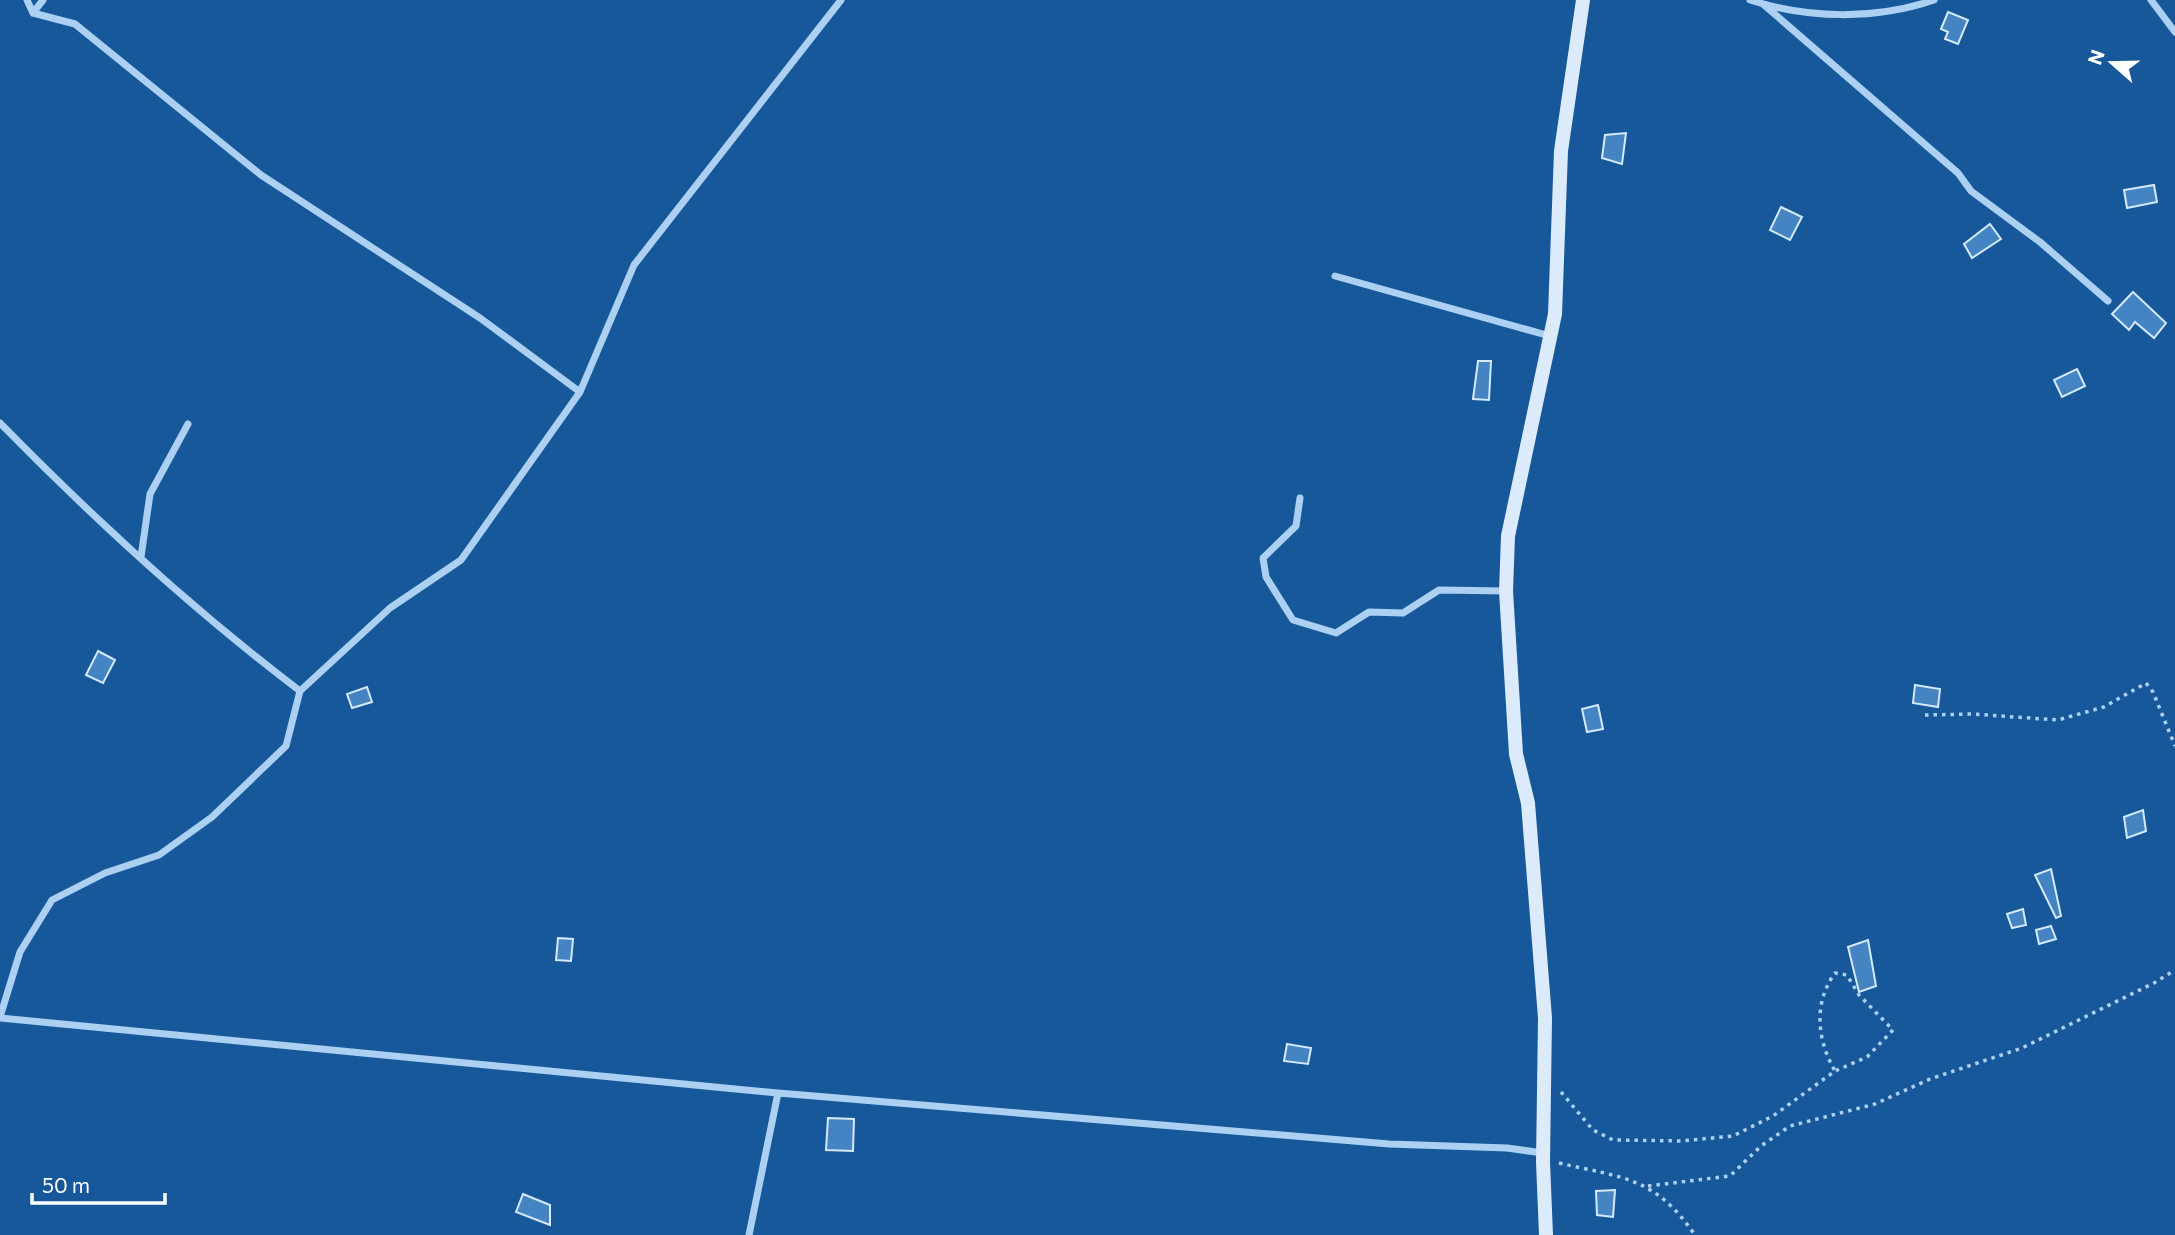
<svg xmlns="http://www.w3.org/2000/svg" width="2175" height="1235" font-family="Commissioner,sans-serif">
<style>
.building{fill:#4484c3;stroke:#d4e9fc;stroke-width:2}
.lines{fill:none;stroke-linecap:round;stroke-linejoin:round}
.path{stroke:#acd0f2;stroke-width:3.5;stroke-dasharray:3.5 5;stroke-linecap:butt}
.street{stroke:#acd0f2;stroke-width:7}
.secondary{stroke:#dbebfc;stroke-width:14}
</style>
<rect width="100%" height="100%" fill="#17589a"/>
<path class="building" d="M 1948,12 L 1968,20 L 1958,44 L 1945,39 L 1948,32 L 1941,29 Z
M 1626,133 L 1622,164 L 1602,158 L 1605,135 Z
M 2154,185 L 2157,202 L 2127,208 L 2124,190 Z
M 1781,207 L 1802,217 L 1790,240 L 1770,230 Z
M 1990,224 L 2001,239 L 1972,258 L 1964,244 Z
M 2133,292 L 2166,323 L 2154,338 L 2135,322 L 2129,330 L 2112,314 Z
M 1478,361 L 1491,361 L 1489,400 L 1473,399 Z
M 2077,369 L 2085,386 L 2062,397 L 2054,380 Z
M 98,651 L 115,660 L 103,683 L 86,675 Z
M 1915,685 L 1940,689 L 1938,707 L 1913,703 Z
M 367,687 L 372,702 L 352,708 L 347,694 Z
M 1598,705 L 1603,729 L 1587,732 L 1582,709 Z
M 2143,810 L 2146,831 L 2127,838 L 2124,817 Z
M 2051,869 L 2061,916 L 2056,918 L 2035,875 Z
M 2023,909 L 2026,925 L 2012,928 L 2007,914 Z
M 2051,926 L 2056,939 L 2039,944 L 2036,930 Z
M 558,938 L 573,939 L 571,961 L 556,960 Z
M 1868,940 L 1876,986 L 1859,992 L 1848,947 Z
M 1287,1044 L 1311,1048 L 1308,1064 L 1284,1061 Z
M 828,1118 L 854,1119 L 853,1151 L 826,1150 Z
M 1615,1190 L 1613,1217 L 1597,1215 L 1596,1191 Z
M 523,1194 L 550,1205 L 550,1225 L 516,1212 Z"/>
<g class="lines">
<path class="path" d="M 1925,715 L 1972,714 L 2058,720 L 2104,707 L 2146,683 L 2153,692 L 2175,746
M 1561,1092 L 1593,1130 L 1613,1140 L 1681,1141 L 1733,1136 L 1773,1116 L 1835,1071 L 1867,1057 L 1893,1030 L 1859,995 L 1847,975 L 1835,973 C 1813,1003 1817,1040 1835,1071
M 1559,1163 C 1624,1178 1655,1177 1695,1235
M 1648,1186 L 1730,1176 L 1761,1146 L 1790,1126 L 1875,1104 L 1930,1079 L 2022,1048 L 2154,983 L 2175,970"/>
<path class="street" d="M 27,0 L 33,13
M 43,0 L 33,13 L 75,24 L 261,175 L 480,318 L 580,392
M 1750,0 C 1808,19 1876,20 1934,0
M 2151,0 L 2175,32
M 1763,4 L 1958,173 L 1971,191 L 2040,242 L 2108,301
M 1335,276 L 1550,336
M 0,423 C 94,519 192,609 300,691
M 1300,498 L 1296,526 L 1263,558 L 1266,577 L 1293,620 L 1336,633 L 1369,612 L 1403,613 L 1439,590 L 1506,591
M 141,557 L 150,494 L 188,424
M 0,1017 L 20,952 L 52,900 L 105,873 L 159,855 L 212,817 L 286,746 L 300,691 L 390,608 L 461,560 L 580,392 L 634,265 L 841,0
M 0,1018 L 778,1093 L 1389,1144 L 1507,1148 L 1543,1153
M 749,1235 L 778,1093"/>
<path class="secondary" d="M 1546,1235 L 1543,1162 L 1545,1018 L 1528,803 L 1516,754 L 1506,591 L 1508,536 L 1555,314 L 1561,151 L 1583,0"/>
</g>
<g transform="translate(2112 63) rotate(290)" stroke="#17589a" stroke-width="5" paint-order="stroke">
<path d="M0-5L12 26L0 18L-12 26Z" fill="#ffffff"/>
<text y="-10" font-size="19" font-weight="bold" text-anchor="middle" fill="#ffffff">N</text>
</g>
<path d="M32 1193v10h133v-10" fill="none" stroke="#ffffff" stroke-width="3.5"/>
<text x="42" y="1193" font-size="21" fill="#ffffff" stroke="#17589a" stroke-width="5" paint-order="stroke">50 m</text>
</svg>
